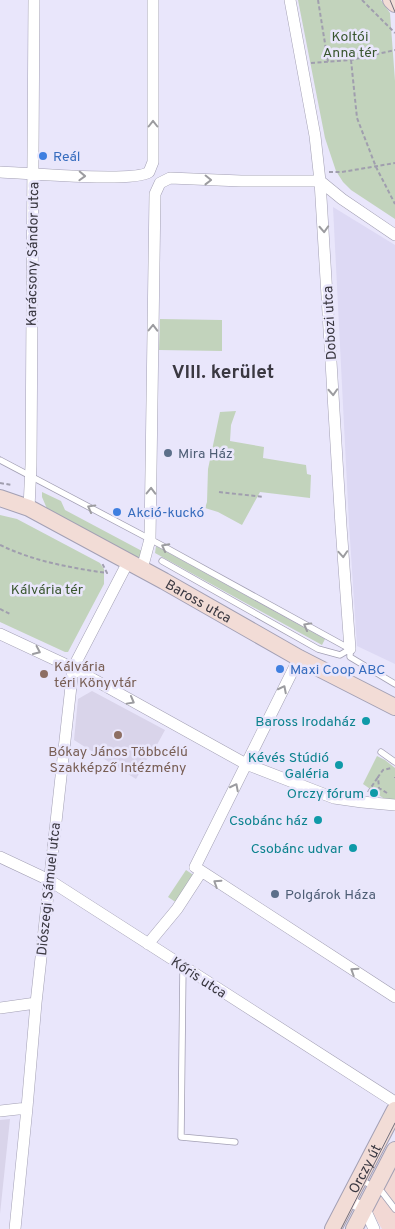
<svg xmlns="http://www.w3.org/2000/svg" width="395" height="1229" font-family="Overpass,sans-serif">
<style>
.commercial{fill:#f2d8d4}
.built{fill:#ddd9f4}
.education{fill:#d9d4ea}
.green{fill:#c2d3bc}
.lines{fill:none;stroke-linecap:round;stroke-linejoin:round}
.lane-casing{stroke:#a3a0b4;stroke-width:7}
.street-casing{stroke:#a3a0b4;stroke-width:12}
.secondary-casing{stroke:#a3a0b4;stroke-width:18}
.path{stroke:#a09eae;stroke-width:2;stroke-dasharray:4 2.5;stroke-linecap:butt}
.lane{stroke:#fff;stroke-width:5.5}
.street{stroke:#fff;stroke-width:11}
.secondary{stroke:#f2dcd6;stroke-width:16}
.tram{stroke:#706d7a;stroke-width:1}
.oneway{stroke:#9c9ca0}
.shop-dot{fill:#3f7fe0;stroke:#e9e6fb;stroke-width:2}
.service-dot{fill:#5c6f8a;stroke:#e9e6fb;stroke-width:2}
.education-dot{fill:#8d6e63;stroke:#e9e6fb;stroke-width:2}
.culture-dot{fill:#0f9aa8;stroke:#e9e6fb;stroke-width:2}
.labels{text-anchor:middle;stroke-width:5;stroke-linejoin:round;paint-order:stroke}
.park-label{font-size:14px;fill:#39562f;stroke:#e9e6fb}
.shop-label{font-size:14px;fill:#366cbe;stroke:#e9e6fb;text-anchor:start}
.street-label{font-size:14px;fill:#3a3841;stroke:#e9e6fb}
.service-label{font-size:14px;fill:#4e5e75;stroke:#e9e6fb;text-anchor:start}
.education-label{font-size:14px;fill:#785e54;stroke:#e9e6fb;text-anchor:start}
.culture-label{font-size:14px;fill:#0d838f;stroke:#e9e6fb;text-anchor:end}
.district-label{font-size:19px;font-weight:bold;fill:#3a3841;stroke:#e9e6fb}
</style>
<rect width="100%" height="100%" fill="#e9e6fb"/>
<path class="commercial" d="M 395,1163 L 395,1229 L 382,1229 L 371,1210 Z"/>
<path class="built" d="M 333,207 L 395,245 L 395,664 L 357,646 L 349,524 Z"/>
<path class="education" d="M 92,691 L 165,730 L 153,752 L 138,770 L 140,772 L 136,779 L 74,740 L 78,699 Z
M 10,1119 L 0,1214 L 0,1215 L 0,1120 Z"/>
<path class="green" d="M 298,0 L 381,0 L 390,13 L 395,81 L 395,219 L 351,190 L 343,182 L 336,171 L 325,138 Z
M 160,319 L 222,320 L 222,351 L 159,350 Z
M 236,411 L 231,425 L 230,441 L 264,447 L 263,458 L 306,465 L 307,474 L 311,475 L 310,498 L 260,492 L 242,525 L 218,512 L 205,508 L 207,502 L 208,469 L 220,412 Z
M 42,492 L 61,501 L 65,510 L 142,551 L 140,559 L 48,511 L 42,497 Z
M 0,515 L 17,519 L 100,563 L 104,569 L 104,584 L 68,652 L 65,652 L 0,622 Z
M 156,546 L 325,639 L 322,645 L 155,553 Z
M 377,756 L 385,760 L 395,768 L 395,800 L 386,800 L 363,784 Z
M 186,870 L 195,876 L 177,903 L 168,897 Z"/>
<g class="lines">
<g class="lane-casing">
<path id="lane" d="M 0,460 L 161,545 L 350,649
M 162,561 L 318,649 L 340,655 L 350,649
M 350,649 L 350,657 L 395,684
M 381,752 L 395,762
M 183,966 L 181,1137 L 235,1142
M 360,1179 L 382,1192 L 395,1209"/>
</g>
<g class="street-casing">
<path id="street" d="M 290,0 L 315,136 L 320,181 L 341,526 L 350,649
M 0,172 C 25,173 134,183 149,172 L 153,162 L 153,0
M 29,508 L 31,465 L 34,0
M 142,569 L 150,539 L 155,194 L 160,183 L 170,178 L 241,181 L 320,181 L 342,199 L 395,235
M 0,634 L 73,668 L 246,764 L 334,798 L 362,802 L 395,805
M 299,658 L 195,867 L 395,997
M 0,857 L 49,880 L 395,1102
M 148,944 L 177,909 L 201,872
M 0,1008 L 36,1003
M 0,1111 L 27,1108
M 348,1200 L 365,1209 L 374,1229
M 15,1229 L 27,1108 L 36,1003 L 73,668 L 128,562"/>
</g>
<g class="secondary-casing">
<g id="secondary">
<path d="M 391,0 L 395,4"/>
<path id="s1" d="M 0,498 L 29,508 L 164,581 L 299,658 L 395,707"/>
<path id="s2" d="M 333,1229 L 395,1110"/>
<path d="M 354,1229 L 395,1150"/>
</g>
</g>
<path class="path" d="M 318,0 L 328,62
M 362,0 L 395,33
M 351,60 L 357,118 L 376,167 L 395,204
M 311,63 L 351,60 L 395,50
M 329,172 L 342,172 L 395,163
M 0,483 L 12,485
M 219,492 L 264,497
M 0,545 C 33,561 71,568 107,573 L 102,563
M 0,609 L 10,614
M 395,777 L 395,778
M 368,792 L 378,777
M 387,793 L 379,788 L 378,777 L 383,770 L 391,768"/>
<use href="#lane" class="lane"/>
<use href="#street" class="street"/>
<use href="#secondary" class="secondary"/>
<path class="tram" d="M 390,0 L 395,12
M 341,1229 L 395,1123"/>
</g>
<defs><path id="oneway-chevron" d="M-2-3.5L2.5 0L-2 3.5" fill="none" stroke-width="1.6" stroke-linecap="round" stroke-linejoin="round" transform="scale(1.25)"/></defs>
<g class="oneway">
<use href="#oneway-chevron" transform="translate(153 124) rotate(-90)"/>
<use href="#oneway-chevron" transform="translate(82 176) rotate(2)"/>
<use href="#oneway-chevron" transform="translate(208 180) rotate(1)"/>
<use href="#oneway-chevron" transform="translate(324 229) rotate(87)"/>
<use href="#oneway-chevron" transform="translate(153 328) rotate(-89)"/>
<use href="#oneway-chevron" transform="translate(333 392) rotate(87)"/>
<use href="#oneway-chevron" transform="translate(151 491) rotate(-89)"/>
<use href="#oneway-chevron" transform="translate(91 508) rotate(-151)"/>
<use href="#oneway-chevron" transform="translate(165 547) rotate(-152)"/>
<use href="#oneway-chevron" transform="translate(343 554) rotate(86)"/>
<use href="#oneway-chevron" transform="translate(307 626) rotate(-151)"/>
<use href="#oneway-chevron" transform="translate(37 651) rotate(25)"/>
<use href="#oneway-chevron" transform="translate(283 689) rotate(-63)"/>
<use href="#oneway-chevron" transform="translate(131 701) rotate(29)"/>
<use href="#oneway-chevron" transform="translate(235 787) rotate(-63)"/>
<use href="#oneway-chevron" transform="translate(217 883) rotate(-147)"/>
<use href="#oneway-chevron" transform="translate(354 971) rotate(-147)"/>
</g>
<g class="shop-dot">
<circle cx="43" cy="156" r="5"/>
<circle cx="117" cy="512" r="5"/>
<circle cx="280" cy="669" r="5"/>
</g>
<g class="service-dot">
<circle cx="168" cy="453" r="5"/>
<circle cx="275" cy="894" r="5"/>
</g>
<g class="education-dot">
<circle cx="44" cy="674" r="5"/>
<circle cx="118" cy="735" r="5"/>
</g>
<g class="culture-dot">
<circle cx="366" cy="721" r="5"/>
<circle cx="339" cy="765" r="5"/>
<circle cx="374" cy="793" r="5"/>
<circle cx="318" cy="820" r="5"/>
<circle cx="353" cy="848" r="5"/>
</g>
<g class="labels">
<g class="park-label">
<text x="350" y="41">Koltói<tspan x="350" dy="16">Anna tér</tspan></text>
<text x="47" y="594">Kálvária tér</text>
</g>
<g class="shop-label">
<text x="53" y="161">Reál</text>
<text x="127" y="517">Akció-kuckó</text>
<text x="290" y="674">Maxi Coop ABC</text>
</g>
<g class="street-label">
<text transform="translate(32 254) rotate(-89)" y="5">Karácsony Sándor utca</text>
<text transform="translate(329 323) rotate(-93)" y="5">Dobozi utca</text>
<text dy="5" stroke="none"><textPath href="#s1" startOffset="224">Baross utca</textPath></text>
<text transform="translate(48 889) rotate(-84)" y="5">Diószegi Sámuel utca</text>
<text transform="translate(199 977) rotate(33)" y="5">Kőris utca</text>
<text dy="5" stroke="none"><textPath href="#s2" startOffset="68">Orczy út</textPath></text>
</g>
<g class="service-label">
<text x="178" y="458">Mira Ház</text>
<text x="285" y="899">Polgárok Háza</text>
</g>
<g class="education-label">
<text x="54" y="671">Kálvária<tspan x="54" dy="16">téri Könyvtár</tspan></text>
<text x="118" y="756" text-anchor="middle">Bókay János Többcélú<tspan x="118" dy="16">Szakképző Intézmény</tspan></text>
</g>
<g class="culture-label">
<text x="356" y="726">Baross Irodaház</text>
<text x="329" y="762">Kévés Stúdió<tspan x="329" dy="16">Galéria</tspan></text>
<text x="364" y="798">Orczy fórum</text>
<text x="308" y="825">Csobánc ház</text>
<text x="343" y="853">Csobánc udvar</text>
</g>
<g class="district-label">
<text x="223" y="378">VIII. kerület</text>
</g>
</g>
</svg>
